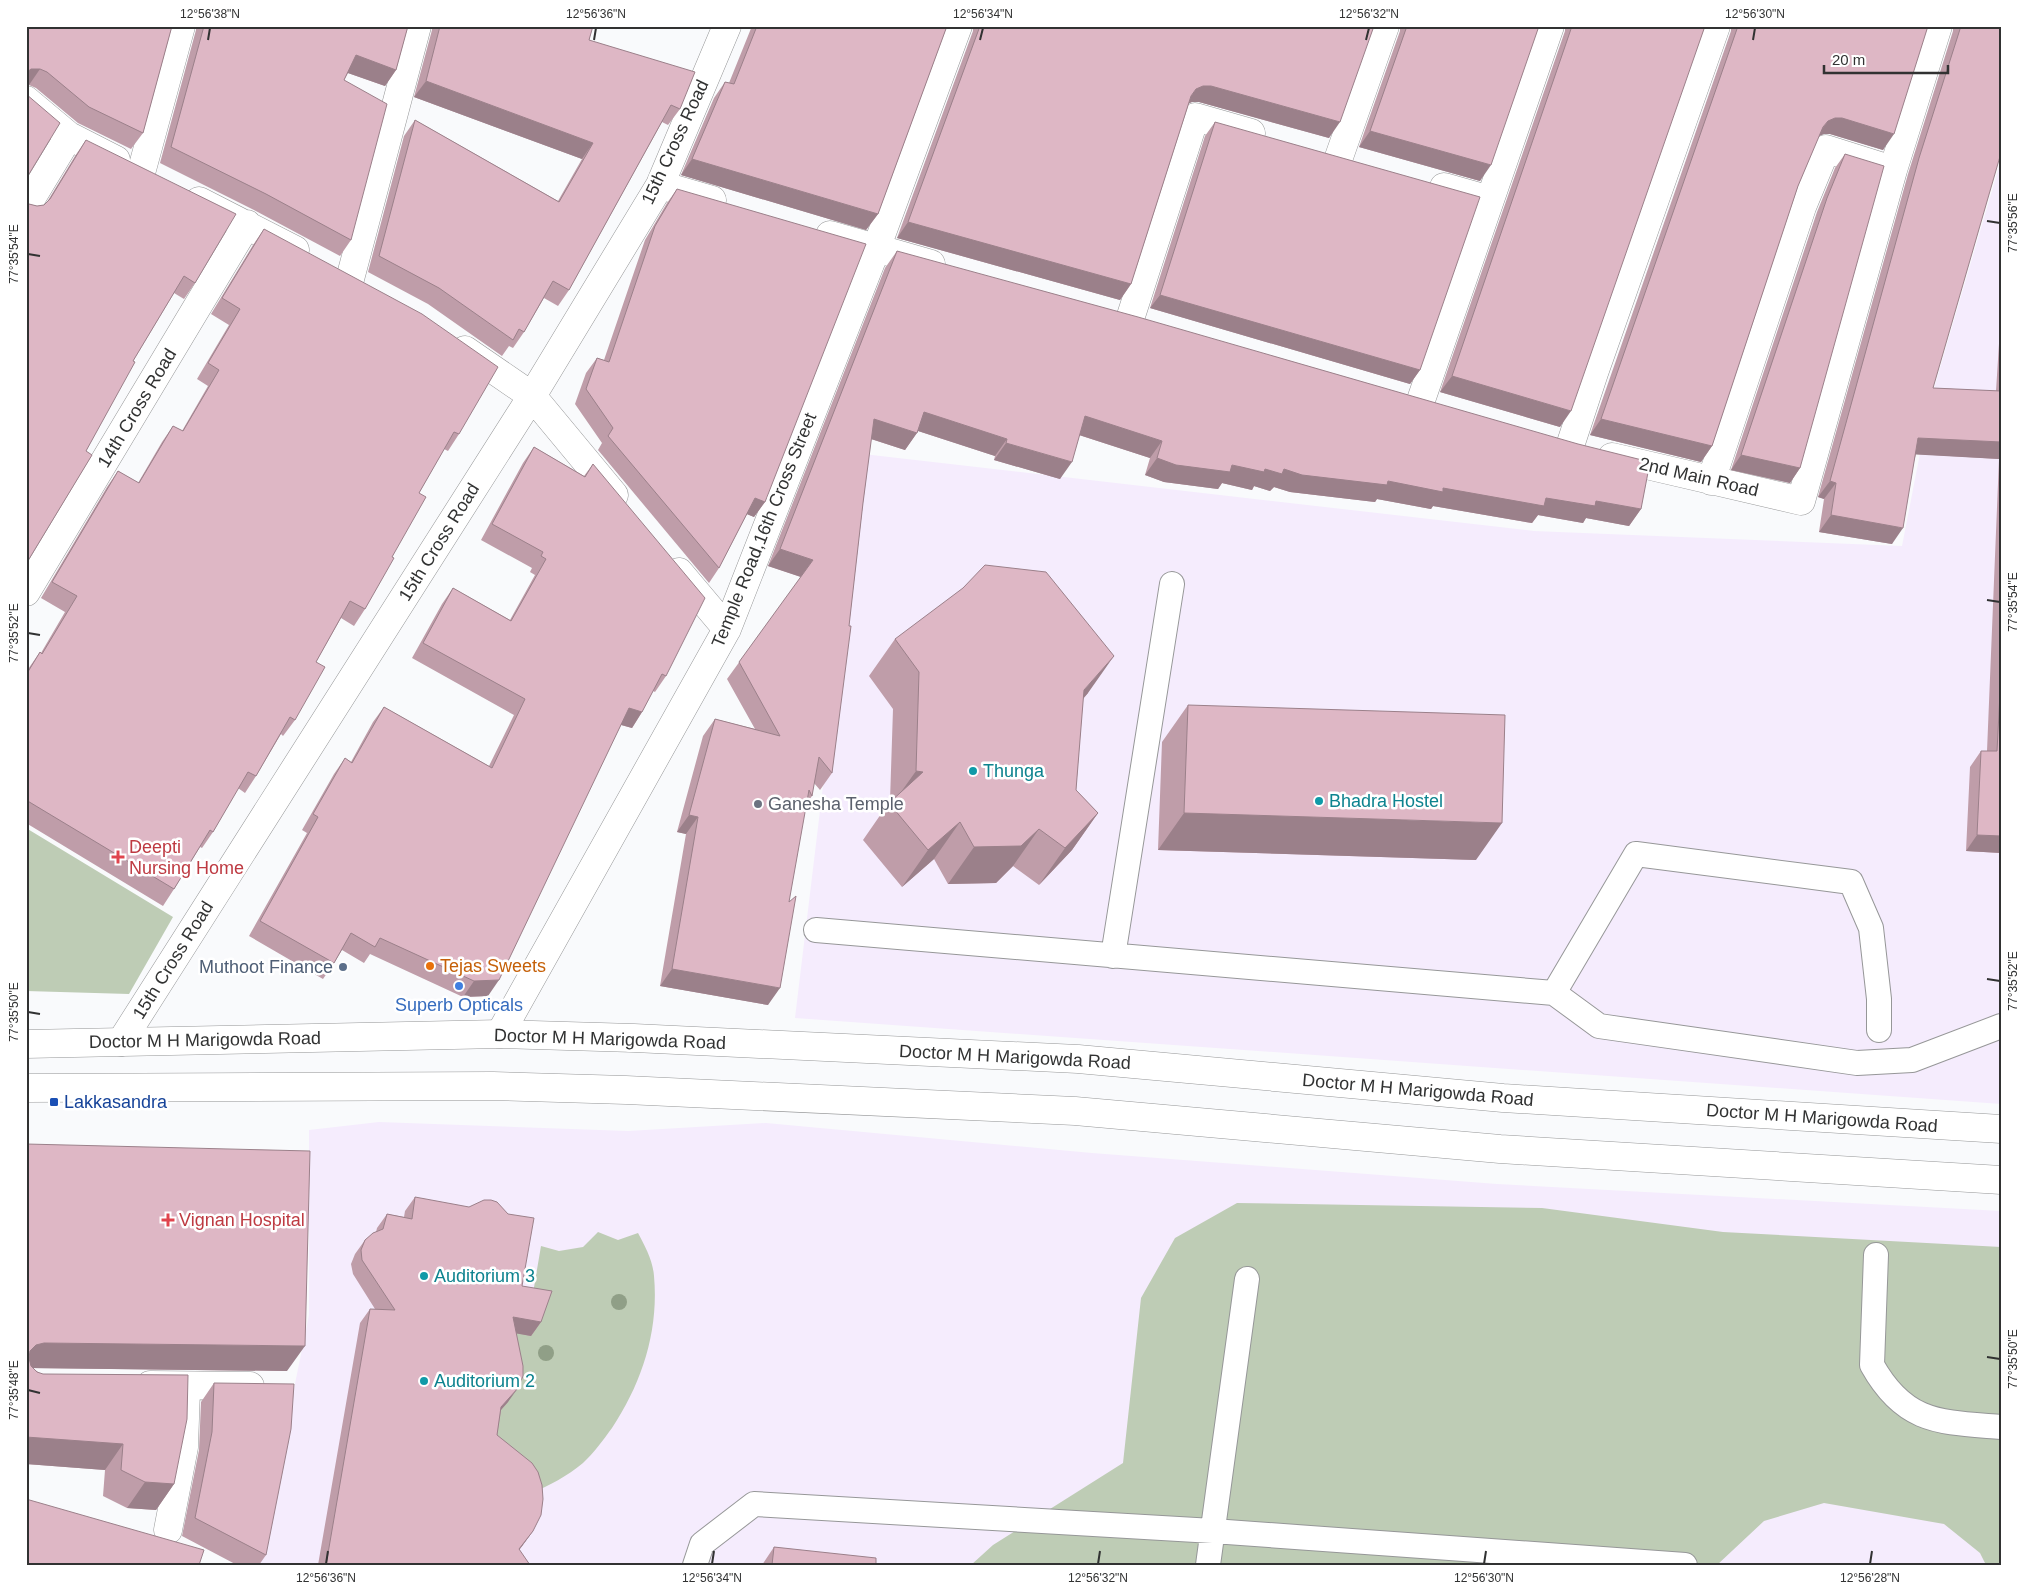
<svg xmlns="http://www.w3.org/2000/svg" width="2027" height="1591" font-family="Arial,sans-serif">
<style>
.education{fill:#f5ecfd}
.green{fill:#beccb5}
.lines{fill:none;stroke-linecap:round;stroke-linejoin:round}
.service-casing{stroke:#969798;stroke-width:26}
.minor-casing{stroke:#969798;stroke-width:29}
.primary-casing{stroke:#969798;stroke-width:29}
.service{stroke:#fff;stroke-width:24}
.minor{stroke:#fff;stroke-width:28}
.primary{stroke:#fff;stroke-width:28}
.tree{fill:#909f87}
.wall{fill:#bf9da9}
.shaded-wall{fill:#9b808a}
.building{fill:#deb7c5;stroke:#9b808a}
.ticks{fill:none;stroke:#313232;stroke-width:2}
.culture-dot{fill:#0f9aa8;stroke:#fff;stroke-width:2}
.worship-dot{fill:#6b7280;stroke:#fff;stroke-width:2}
.health-dot{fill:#e0444e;stroke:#fff;stroke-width:2}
.food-dot{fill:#e8710a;stroke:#fff;stroke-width:2}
.service-dot{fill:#5c6f8a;stroke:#fff;stroke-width:2}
.shop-dot{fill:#3f7fe0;stroke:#fff;stroke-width:2}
.transit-dot{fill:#1a4fb4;stroke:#fff;stroke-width:2}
.labels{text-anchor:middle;stroke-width:5;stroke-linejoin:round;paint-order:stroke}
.street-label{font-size:18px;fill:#313232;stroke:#fff}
.culture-label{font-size:18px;fill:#0d838f;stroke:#fff;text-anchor:start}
.worship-label{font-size:18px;fill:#5b616d;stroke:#fff;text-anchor:start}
.health-label{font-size:18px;fill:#be3a42;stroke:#fff;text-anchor:start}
.food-label{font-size:18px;fill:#c56008;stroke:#fff;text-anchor:start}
.service-label{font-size:18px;fill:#4e5e75;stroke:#fff;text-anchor:end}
.shop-label{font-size:18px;fill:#366cbe;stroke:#fff}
.transit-label{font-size:18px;fill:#164399;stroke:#fff;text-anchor:start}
.neatline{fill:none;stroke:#313232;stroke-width:2}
.ticks-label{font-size:12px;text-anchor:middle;fill:#313232}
</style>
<rect width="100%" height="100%" fill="#f9fafc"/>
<path class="education" d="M 2001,160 L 2001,1104 L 795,1018 L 863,454 L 1534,531 L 1902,546 L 1930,402 Z
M 379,1122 L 628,1131 L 766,1123 L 1092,1153 L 1497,1184 L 2001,1211 L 2001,1565 L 258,1565 L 309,1315 L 309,1130 Z"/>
<path class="green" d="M 26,828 L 173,917 L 129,994 L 26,991 Z
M 1237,1203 L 1542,1208 L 1723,1232 L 2001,1247 L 2001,1565 L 1986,1565 L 1980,1553 L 1944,1524 L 1824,1503 L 1764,1521 L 1717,1565 L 971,1565 L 993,1545 L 1123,1463 L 1141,1298 L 1175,1238 Z
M 598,1232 L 618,1240 L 638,1233 C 645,1246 653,1261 654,1276 C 659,1331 642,1383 612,1428 C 603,1440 594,1453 583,1463 C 567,1476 550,1486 530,1493 L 495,1456 L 501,1362 L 532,1299 L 541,1246 L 559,1251 L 583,1247 Z"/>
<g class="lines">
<g class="service-casing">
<path id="service" d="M 816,930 L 1554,993 L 1599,1026 L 1857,1063 L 1912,1060 L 2001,1026
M 1113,956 L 1172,584
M 1554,993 L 1636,854 L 1851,882 L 1871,928 L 1879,999 L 1879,1030
M 1876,1255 L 1872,1365 C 1905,1424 1940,1422 2001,1427
M 695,1565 L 702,1544 L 754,1504 L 1213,1531 L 1685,1565
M 1208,1565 L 1247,1279"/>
</g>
<g class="minor-casing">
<path id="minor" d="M 26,100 L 69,136 L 116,160
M 1339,157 L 1385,26
M 141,173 L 181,26
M 660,185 L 712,200
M 1444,187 L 1490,200
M 199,201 L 295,250
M 26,207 L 69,136
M 830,235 L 931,264
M 350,279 L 417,26
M 1130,319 L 1195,117 L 1251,133
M 465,350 L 532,396 L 614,495
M 1420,403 L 1550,26
M 1570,446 L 1594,373 L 1716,26
M 1612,457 L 1801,501 L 1893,170 L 1938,26
M 1711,481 L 1802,207 L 1826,149 L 1880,166
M 679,572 L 727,629
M 26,592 L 247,224
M 500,1034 L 727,629 L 876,249 L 958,26
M 121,1042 L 532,396 L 660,185 L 727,26
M 150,1385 L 250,1386
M 168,1530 L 184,1447 L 186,1390"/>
</g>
<g class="primary-casing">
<path id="primary" d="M 26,1044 L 500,1034 L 634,1038 L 1078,1059 L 1503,1098 L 2001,1129
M 26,1088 L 493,1086 L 626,1090 L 1075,1111 L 1500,1149 L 2001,1180"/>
</g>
<use href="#service" class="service"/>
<use href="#minor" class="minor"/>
<use href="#primary" class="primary"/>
</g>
<g class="tree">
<circle cx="619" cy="1302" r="8"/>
<circle cx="546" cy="1353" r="8"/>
</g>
<path class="wall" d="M 26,26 L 172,26 L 143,133 L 131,149 L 78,123 L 36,88 L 29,85 L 26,85 Z
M 196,26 L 408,26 L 396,70 L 385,86 L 348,73 L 344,80 L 351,240 L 340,256 L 254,210 L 160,163 L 196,30 Z
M 432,26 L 593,26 L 589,40 L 680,109 L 668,125 L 662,122 L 569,290 L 558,306 L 544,298 L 524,332 L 513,348 L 509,346 L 502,356 L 428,304 L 368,272 L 404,136 L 415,120 L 558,201 L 582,159 L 414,97 L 432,30 Z
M 752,26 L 947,26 L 878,214 L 866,230 L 681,175 L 714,98 L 725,82 L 729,83 Z
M 973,26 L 1374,26 L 1329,138 L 1199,102 L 1192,102 L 1189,103 L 1131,284 L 1120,300 L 897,238 L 973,31 Z
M 1400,26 L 1539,26 L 1480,181 L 1359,147 L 1400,31 Z
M 1565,26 L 1705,26 L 1560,427 L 1440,392 L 1565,31 Z
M 1731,26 L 1928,26 L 1883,150 L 1830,134 L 1824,134 L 1819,135 L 1798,186 L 1712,446 L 1701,462 L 1590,435 L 1731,31 Z
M 1953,26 L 2001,26 L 1933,388 L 1996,391 L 2001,312 L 2001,853 L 1966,851 L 1970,767 L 1981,751 L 1987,751 L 1999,459 L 1916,454 L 1892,544 L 1819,532 L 1824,499 L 1818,497 L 1908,174 L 1953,31 Z
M 1215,122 L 1420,370 L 1410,384 L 1150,308 L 1205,136 Z
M 86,140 L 195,283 L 184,299 L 174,293 L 133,361 L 86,451 L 29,204 L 37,206 L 44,205 L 47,202 L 75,156 Z
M 1845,154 L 1800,468 L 1790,483 L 1731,470 L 1817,212 L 1835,168 Z
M 677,189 L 765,502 L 754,517 L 747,514 L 719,568 L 709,583 L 598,450 L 602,443 L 575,404 L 586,373 L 597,358 L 604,360 L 645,240 L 667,203 Z
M 264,229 L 459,434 L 448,451 L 444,449 L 419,493 L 392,557 L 365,609 L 354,626 L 341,618 L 316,662 L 295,720 L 283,736 L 281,734 L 256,776 L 245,793 L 238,788 L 213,832 L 202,848 L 200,847 L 174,889 L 163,906 L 26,823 L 26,672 L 40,652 L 41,653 L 65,612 L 41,598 L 107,487 L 118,471 L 138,483 L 162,442 L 173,426 L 182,431 L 208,386 L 197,379 L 229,325 L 211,314 L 253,245 Z
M 897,251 L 1641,509 L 1629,526 L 1586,518 L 1583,523 L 1538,515 L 1532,523 L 1433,506 L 1431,509 L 1377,499 L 1375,502 L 1290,492 L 1274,487 L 1270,491 L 1254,486 L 1252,490 L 1222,483 L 1218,489 L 1164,482 L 1145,475 L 1150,458 L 1079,435 L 1060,479 L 994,460 L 995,456 L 918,431 L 905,450 L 871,439 L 863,503 L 832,773 L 820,790 L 814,783 L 812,796 L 806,804 L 768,1005 L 660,986 L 686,834 L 677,832 L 703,736 L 715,719 L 755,729 L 727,679 L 801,577 L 768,566 L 885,268 Z
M 534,447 L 584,476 L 593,464 L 666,676 L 655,692 L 653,691 L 642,712 L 632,728 L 621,725 L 488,996 L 463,997 L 370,954 L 364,963 L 342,950 L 334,963 L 323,979 L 249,936 L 307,833 L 302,830 L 334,774 L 345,758 L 351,762 L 373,722 L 384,707 L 489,766 L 514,715 L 412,658 L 442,604 L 453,588 L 510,620 L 535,575 L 530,572 L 532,568 L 481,540 L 523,463 Z
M 895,639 L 1088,693 L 1083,699 L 1076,790 L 1098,813 L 1072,850 L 1039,885 L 1013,866 L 996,883 L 948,884 L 934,859 L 902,887 L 863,840 L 890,801 L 893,709 L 869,676 Z
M 1188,705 L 1476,860 L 1158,850 L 1162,742 Z
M 26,1144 L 287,1371 L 33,1368 L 174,1484 L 156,1510 L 127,1508 L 103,1496 L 105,1470 L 26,1464 Z
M 415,1197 L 522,1286 L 541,1322 L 531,1336 L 516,1333 L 508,1402 L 501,1410 L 497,1435 L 533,1531 L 519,1550 L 530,1565 L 318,1565 L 360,1323 L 370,1309 L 375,1309 L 353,1274 L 351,1264 L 355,1254 L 365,1240 L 376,1232 L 377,1228 L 387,1214 L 404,1217 L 405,1211 Z
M 214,1383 L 266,1555 L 259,1565 L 237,1565 L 182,1536 L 199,1450 L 201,1402 Z
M 774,1547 L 876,1565 L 762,1565 Z"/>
<path class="shaded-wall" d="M 356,55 L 396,70 L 385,86 L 345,72 Z
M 31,69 L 40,69 L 29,85 L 26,85 L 26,73 Z
M 426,81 L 593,143 L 582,159 L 414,97 Z
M 1203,86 L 1211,86 L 1340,122 L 1329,138 L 1199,102 L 1192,102 L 1185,105 L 1196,89 Z
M 1835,118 L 1842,118 L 1894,134 L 1883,150 L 1830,134 L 1824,134 L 1817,137 L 1812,143 L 1828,121 Z
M 1370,131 L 1491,165 L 1480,181 L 1359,147 Z
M 692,159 L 878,214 L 866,230 L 681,175 Z
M 908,222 L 1131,284 L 1120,300 L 897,238 Z
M 1160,295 L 1420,370 L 1410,384 L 1150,308 Z
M 1452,376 L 1571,411 L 1560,427 L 1440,392 Z
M 924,412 L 1007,439 L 995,456 L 912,429 Z
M 1085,416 L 1162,441 L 1150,458 L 1073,433 Z
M 874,419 L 917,433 L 905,450 L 862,436 Z
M 1601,419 L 1712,446 L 1701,462 L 1590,435 Z
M 1918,438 L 2001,442 L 2001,457 L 1999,459 L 1907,454 Z
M 1006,443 L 1072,462 L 1060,479 L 994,460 Z
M 1741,455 L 1800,468 L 1790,483 L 1731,470 Z
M 1157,458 L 1265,469 L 1284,469 L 1443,488 L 1546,498 L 1596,501 L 1641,509 L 1629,526 L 1586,518 L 1583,523 L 1538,515 L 1532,523 L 1433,506 L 1431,509 L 1377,499 L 1375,502 L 1290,492 L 1274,487 L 1270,491 L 1254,486 L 1252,490 L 1222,483 L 1218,489 L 1164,482 L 1145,475 Z
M 1830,481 L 1836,483 L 1824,499 L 1818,497 Z
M 755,498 L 765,502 L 754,517 L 744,513 Z
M 1831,515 L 1903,528 L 1892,544 L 1819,532 Z
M 780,549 L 813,560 L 801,577 L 768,566 Z
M 1114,656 L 1088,693 L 1058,727 L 1084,690 Z
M 629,708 L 642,712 L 632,728 L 618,724 Z
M 916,771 L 923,772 L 891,806 Z
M 1098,813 L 1072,850 L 1039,885 L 1065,848 Z
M 1184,813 L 1502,823 L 1476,860 L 1158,850 Z
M 689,815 L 698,817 L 686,834 L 677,832 Z
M 960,822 L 934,859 L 902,887 L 928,850 Z
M 1039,829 L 1013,866 L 996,883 L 948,884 L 974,847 Z
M 1977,835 L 2001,836 L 2001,853 L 1966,851 Z
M 672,969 L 780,988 L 768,1005 L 660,986 Z
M 499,980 L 488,996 L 463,997 L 474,981 Z
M 513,1317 L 541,1322 L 531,1336 L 503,1331 Z
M 44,1343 L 305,1346 L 287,1371 L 26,1368 L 30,1351 L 36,1345 Z
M 518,1388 L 508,1402 L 491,1421 L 501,1407 Z
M 26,1437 L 123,1444 L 105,1470 L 26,1464 Z
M 145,1482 L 174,1484 L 156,1510 L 127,1508 Z
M 533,1531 L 523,1545 L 509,1563 L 519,1549 Z"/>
<path class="building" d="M 29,26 L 172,26 L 143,133 L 89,107 L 47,72 L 40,69 L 31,69 L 26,73 L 26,38 Z
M 204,26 L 408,26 L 396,70 L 356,55 L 344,80 L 387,104 L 351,240 L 266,194 L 171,147 Z
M 440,26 L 593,26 L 589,40 L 695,72 L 680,109 L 671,105 L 569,290 L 553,281 L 524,332 L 519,329 L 513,340 L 439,288 L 379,256 L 415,120 L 559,202 L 593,143 L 426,81 Z
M 757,26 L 947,26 L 878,214 L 692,159 L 725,82 L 734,84 Z
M 980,26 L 1374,26 L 1340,122 L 1211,86 L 1203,86 L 1196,89 L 1191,96 L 1131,284 L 908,222 Z
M 1407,26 L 1539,26 L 1491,165 L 1370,131 Z
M 1572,26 L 1705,26 L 1571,411 L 1452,376 Z
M 1738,26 L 1928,26 L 1894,134 L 1842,118 L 1835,118 L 1828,121 L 1823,127 L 1798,186 L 1712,446 L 1601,419 Z
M 1961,26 L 2001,26 L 2001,153 L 1933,388 L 2001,391 L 2001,442 L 1918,438 L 1903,528 L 1831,515 L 1836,483 L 1830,481 L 1919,158 Z
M 26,94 L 60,123 L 26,179 Z
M 1215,122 L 1480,197 L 1420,370 L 1160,295 Z
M 86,140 L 236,214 L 195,283 L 184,276 L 133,361 L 135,362 L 86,451 L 92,455 L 26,564 L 26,201 L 29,204 L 37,206 L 44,205 L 50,199 Z
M 1845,154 L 1884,166 L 1800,468 L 1741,455 L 1827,198 Z
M 677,189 L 866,244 L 765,502 L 755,498 L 719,568 L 608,436 L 613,428 L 586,389 L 597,358 L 609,362 L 655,226 Z
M 264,229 L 422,314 L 498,367 L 459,434 L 454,432 L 419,493 L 426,497 L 392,557 L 394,558 L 365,609 L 350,601 L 316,662 L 325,667 L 295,720 L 290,717 L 256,776 L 248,772 L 213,832 L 210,830 L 174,889 L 26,800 L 26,675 L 40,652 L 42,654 L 77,596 L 52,582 L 118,471 L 139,483 L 173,426 L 183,431 L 219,370 L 208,363 L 240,309 L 222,298 Z
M 897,251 L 1138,317 L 1578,444 L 1650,462 L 1641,509 L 1596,501 L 1595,506 L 1546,498 L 1544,506 L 1443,488 L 1443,492 L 1388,481 L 1387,485 L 1302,475 L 1284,469 L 1282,474 L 1265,469 L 1264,472 L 1232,465 L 1230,472 L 1176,465 L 1157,458 L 1162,441 L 1085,416 L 1072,462 L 1006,443 L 1007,439 L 924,412 L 917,433 L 874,419 L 863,503 L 849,626 L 851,626 L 832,773 L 819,757 L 812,796 L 809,790 L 789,902 L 796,896 L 780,988 L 672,969 L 698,817 L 689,815 L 715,719 L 780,736 L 739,662 L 813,560 L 780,549 Z
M 534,447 L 585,477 L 593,464 L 705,598 L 666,676 L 662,674 L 642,712 L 629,708 L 499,980 L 474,981 L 380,938 L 375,947 L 351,933 L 334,963 L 260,921 L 318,817 L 313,814 L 345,758 L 352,763 L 384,707 L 492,768 L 525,699 L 423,643 L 453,588 L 511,621 L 546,559 L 541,556 L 543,552 L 492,524 Z
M 985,565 L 1046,572 L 1114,656 L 1084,690 L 1076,790 L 1098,813 L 1065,848 L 1039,829 L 1021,846 L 974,847 L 960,822 L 928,850 L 889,803 L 923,772 L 916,771 L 919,672 L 895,639 L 963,588 Z
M 2001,674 L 2001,836 L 1977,835 L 1981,751 L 1997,751 Z
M 1188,705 L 1505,715 L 1502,823 L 1184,813 Z
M 26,1144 L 310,1151 L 305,1346 L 44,1343 L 36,1345 L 30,1351 L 29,1358 L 31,1366 L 37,1372 L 43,1374 L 188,1375 L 187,1419 L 174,1484 L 145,1482 L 121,1470 L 123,1444 L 26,1437 Z
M 415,1197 L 469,1207 L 484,1200 L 491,1200 L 497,1202 L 508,1214 L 534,1218 L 522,1286 L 552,1291 L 541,1322 L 513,1317 L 523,1366 L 523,1376 L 518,1388 L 501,1407 L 497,1435 L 532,1463 L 538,1472 L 542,1485 L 543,1499 L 541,1515 L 533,1531 L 519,1549 L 530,1565 L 326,1565 L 370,1309 L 395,1310 L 362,1260 L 361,1250 L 365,1240 L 373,1233 L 383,1229 L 387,1214 L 412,1219 Z
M 214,1383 L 294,1384 L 291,1429 L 266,1555 L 195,1518 L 212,1432 Z
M 26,1499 L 204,1550 L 199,1565 L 26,1565 Z
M 774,1547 L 876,1558 L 876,1565 L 772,1565 Z"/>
<path class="ticks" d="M 208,40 L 210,28M 594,40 L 596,28M 980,40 L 983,28M 1366,40 L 1369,28M 1753,40 L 1755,28M 1987,221 L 2000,223M 28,254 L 40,256M 1987,600 L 2000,602M 28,633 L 40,635M 1987,979 L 2000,981M 28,1012 L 40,1014M 1987,1357 L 2000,1359M 28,1390 L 40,1393M 326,1564 L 328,1551M 712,1564 L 714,1551M 1098,1564 L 1100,1551M 1484,1564 L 1486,1551M 1870,1564 L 1872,1551"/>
<g class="culture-dot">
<circle cx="973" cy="771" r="5"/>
<circle cx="1319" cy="801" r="5"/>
<circle cx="424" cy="1276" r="5"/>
<circle cx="424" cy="1381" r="5"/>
</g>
<circle class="worship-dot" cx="758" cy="804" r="5"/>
<g class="health-dot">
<path d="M115.5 849.5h5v5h5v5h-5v5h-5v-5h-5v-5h5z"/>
<path d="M165.5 1212.5h5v5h5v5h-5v5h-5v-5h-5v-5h5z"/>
</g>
<circle class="food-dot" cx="430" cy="966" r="5"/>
<circle class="service-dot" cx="343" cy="967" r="5"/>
<circle class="shop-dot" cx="459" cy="986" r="5"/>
<rect class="transit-dot" x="49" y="1097" width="10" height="10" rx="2.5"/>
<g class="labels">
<g class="street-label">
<text transform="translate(675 142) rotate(-65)" y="6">15th Cross Road</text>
<text transform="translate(137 408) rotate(-59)" y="6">14th Cross Road</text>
<text transform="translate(1699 477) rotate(13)" y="6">2nd Main Road</text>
<text transform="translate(764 530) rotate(-68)" y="6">Temple Road,16th Cross Street</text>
<text transform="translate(439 542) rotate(-58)" y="6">15th Cross Road</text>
<text transform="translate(173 960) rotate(-58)" y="6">15th Cross Road</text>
<text transform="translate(610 1039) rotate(2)" y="6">Doctor M H Marigowda Road</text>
<text transform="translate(205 1040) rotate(-1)" y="6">Doctor M H Marigowda Road</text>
<text transform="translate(1015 1057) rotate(3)" y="6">Doctor M H Marigowda Road</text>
<text transform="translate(1418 1090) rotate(5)" y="6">Doctor M H Marigowda Road</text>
<text transform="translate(1822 1118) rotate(4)" y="6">Doctor M H Marigowda Road</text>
</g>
<g class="culture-label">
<text x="983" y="777">Thunga</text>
<text x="1329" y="807">Bhadra Hostel</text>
<text x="434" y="1282">Auditorium 3</text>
<text x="434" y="1387">Auditorium 2</text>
</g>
<g class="worship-label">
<text x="768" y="810">Ganesha Temple</text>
</g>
<g class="health-label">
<text x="129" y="853">Deepti<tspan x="129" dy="21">Nursing Home</tspan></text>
<text x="179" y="1226">Vignan Hospital</text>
</g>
<g class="food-label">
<text x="440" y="972">Tejas Sweets</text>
</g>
<g class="service-label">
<text x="333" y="973">Muthoot Finance</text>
</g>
<g class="shop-label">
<text x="459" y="1011">Superb Opticals</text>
</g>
<g class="transit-label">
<text x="64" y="1108">Lakkasandra</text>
</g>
</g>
<rect width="2027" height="1591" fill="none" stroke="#ffffff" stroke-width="55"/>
<path d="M1824 65v8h124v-8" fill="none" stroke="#313232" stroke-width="2.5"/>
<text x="1832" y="65" font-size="15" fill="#313232" stroke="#ffffff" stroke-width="4" paint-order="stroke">20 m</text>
<rect x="28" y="28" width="1972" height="1536" class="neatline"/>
<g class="ticks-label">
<text x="210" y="18">12°56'38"N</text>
<text x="596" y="18">12°56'36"N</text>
<text x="983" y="18">12°56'34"N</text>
<text x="1369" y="18">12°56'32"N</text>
<text x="1755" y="18">12°56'30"N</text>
<text transform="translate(2013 223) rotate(-90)" y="4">77°35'56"E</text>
<text transform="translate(14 254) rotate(-90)" y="4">77°35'54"E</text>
<text transform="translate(2013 602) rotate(-90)" y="4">77°35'54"E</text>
<text transform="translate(14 633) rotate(-90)" y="4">77°35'52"E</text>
<text transform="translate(2013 981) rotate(-90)" y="4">77°35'52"E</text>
<text transform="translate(14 1012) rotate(-90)" y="4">77°35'50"E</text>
<text transform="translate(2013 1359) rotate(-90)" y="4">77°35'50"E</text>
<text transform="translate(14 1390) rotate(-90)" y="4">77°35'48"E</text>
<text x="326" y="1582">12°56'36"N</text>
<text x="712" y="1582">12°56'34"N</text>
<text x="1098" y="1582">12°56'32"N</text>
<text x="1484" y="1582">12°56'30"N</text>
<text x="1870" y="1582">12°56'28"N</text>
</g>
</svg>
